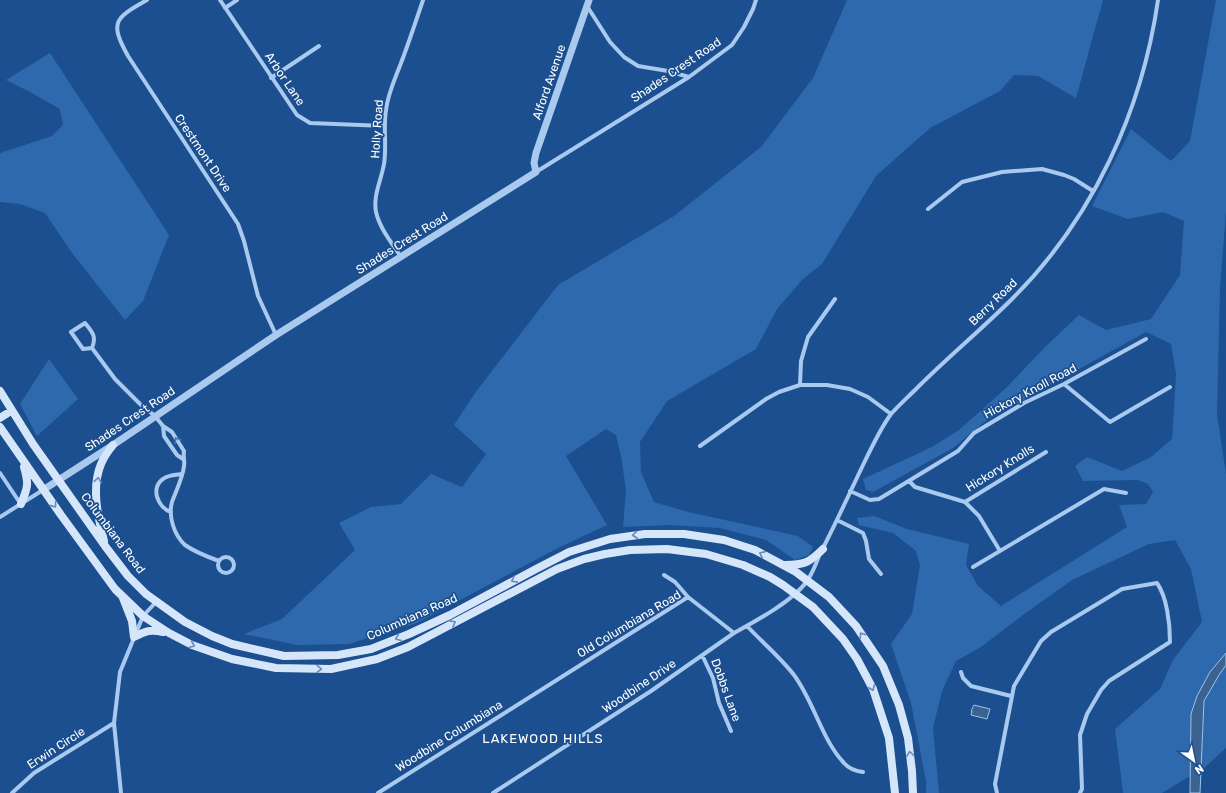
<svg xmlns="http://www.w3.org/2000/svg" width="1226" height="793" font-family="Rubik,sans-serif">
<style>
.green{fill:#2e69ad}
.water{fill:#3c6290;stroke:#9cc4f0}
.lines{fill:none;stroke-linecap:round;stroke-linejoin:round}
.minor{stroke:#a9c9ee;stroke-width:4}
.tertiary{stroke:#a9c9ee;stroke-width:7}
.secondary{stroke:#d6e6fa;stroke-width:8}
.oneway{stroke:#4674ac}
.oneway2{stroke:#668bba}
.labels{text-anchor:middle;stroke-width:3.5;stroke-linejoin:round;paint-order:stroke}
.street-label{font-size:12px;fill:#fff;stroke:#1b4f8f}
.neighbourhood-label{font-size:13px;letter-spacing:1px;fill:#fff;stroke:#1b4f8f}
</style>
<rect width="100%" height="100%" fill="#1b4f8f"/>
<path class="green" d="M 847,0 L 1103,0 L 1076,98 L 1038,76 L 1014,75 L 1000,91 L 930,128 L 876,176 L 822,264 L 803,279 L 777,309 L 756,349 L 667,401 L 640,442 L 641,472 L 654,502 L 688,512 L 798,536 L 813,547 L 809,555 L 795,560 L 766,540 L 720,528 L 670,525 L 623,527 L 626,490 L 621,456 L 616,435 L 606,429 L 566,456 L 607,525 L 556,549 L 417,623 L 349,644 L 297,645 L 244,634 L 282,619 L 355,550 L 339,523 L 371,507 L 401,504 L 431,474 L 462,487 L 486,454 L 454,425 L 475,393 L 558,285 L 674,216 L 761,147 L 813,78 Z
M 1216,0 L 1226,0 L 1226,212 L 1220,288 L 1217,414 L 1226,474 L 1226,653 L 1210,672 L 1197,696 L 1191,714 L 1190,776 L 1162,793 L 1123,793 L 1115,729 L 1160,689 L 1173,660 L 1202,622 L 1191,569 L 1175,540 L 1149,544 L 1072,580 L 1023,615 L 981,647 L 956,661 L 942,691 L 933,728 L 939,793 L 926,793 L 926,781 L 911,703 L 891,644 L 912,614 L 920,565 L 916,551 L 893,533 L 859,525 L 857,518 L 874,516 L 907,529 L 969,544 L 966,565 L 978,586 L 1001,606 L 1127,527 L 1119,505 L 1146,504 L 1153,492 L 1148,484 L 1138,480 L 1083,481 L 1075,466 L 1087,457 L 1122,471 L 1151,457 L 1172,439 L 1176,374 L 1171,344 L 1146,332 L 987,420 L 953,448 L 873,492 L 866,490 L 863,479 L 932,447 L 959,430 L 1006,388 L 1045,347 L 1079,315 L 1106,330 L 1151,319 L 1180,275 L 1184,221 L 1163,212 L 1128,219 L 1092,206 L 1131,129 L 1171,161 L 1190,141 Z
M 50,53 L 169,235 L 143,301 L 125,320 L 72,253 L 45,213 L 20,204 L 0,202 L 0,153 L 52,136 L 63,125 L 60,109 L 30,92 L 6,80 Z
M 49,359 L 78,399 L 37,436 L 20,404 Z
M 1226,665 L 1226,748 L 1201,771 L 1204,701 L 1219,675 Z"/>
<path class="water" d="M 1226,653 L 1226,665 L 1219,675 L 1204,701 L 1200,793 L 1190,793 L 1191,714 L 1197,696 L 1210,672 Z
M 974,705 L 990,709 L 987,719 L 971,715 L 972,711 L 971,711 Z"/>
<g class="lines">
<path class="minor" d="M 147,0 C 115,18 109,22 128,56 L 238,224 L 244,241 L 258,296 L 276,335
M 220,0 L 297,115 L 310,123 L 385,126
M 587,6 L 610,42 L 624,57 L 638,66 L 668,71 L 689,77
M 225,8 L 237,0
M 271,78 L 319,46
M 536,172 L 689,77 L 732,45 L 744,27 L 753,9 L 756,0
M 928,209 L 962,182 L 1002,172 L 1042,169 L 1064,175 L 1074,179 L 1093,191
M 401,257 C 392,243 380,229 376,212 C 373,195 381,181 384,164 C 387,146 383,128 386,110 C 388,93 395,79 401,63 C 409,42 416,21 423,0
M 85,323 C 92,332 97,336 92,348 L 83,349 L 71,332 Z
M 92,348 L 115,379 L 140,404 L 155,416 L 163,426 L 172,432 L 184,451 C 183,457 185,461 184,466 C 183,477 176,491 172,502 C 168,516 174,535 185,545 C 195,552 208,557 219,561
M 1064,384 L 1110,422 L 1170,387
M 800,385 L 801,361 L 808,337 L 835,299
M 163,426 L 164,436 L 177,455 L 183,459
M 700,446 L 766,399 L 779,392 L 800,385 L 827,385 L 850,389 L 868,397 L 891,414
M 0,473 L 20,503
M 909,481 L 915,487 L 965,502 L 1046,452
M 850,491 L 870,500 L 879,499 L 958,451 L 974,433 L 1024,403 L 1064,384 L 1146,339
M 965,502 L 979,516 L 1000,551
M 171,512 C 158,508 150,488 163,479 C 168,475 176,475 182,474
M 0,517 L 43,490
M 837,520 L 863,533 L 866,541 L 869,559 L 881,574
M 822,550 C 837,521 850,492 864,463 C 872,447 880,429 891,414 C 899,405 908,397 917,388 C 948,357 982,329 1013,298 C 1093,218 1142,111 1158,0
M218 565a8 8 0 1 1 16 0a8 8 0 1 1-16 0Z
M 973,567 L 1104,489 L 1126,493
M 664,575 L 675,582 L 688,597 L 734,633
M 747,626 C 762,642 781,658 794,675 C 814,702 822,740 844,763 C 849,769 855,771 863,772
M 702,655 L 713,678 L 719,703 L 731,731
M 961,672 L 963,678 L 971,686 L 1011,696
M 12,793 L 34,773 L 114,723
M 121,793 L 114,723 L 120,672 L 143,616 L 156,602
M 378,793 L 688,597
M 493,793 L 651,691 L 734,633 C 756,621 793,601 807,581 C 812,574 816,564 819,556
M 997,793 L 995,784 L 1014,686 L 1041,641 L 1051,632 L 1122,589 L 1157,583 C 1167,597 1170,624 1170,642 L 1109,681 L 1101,690 L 1087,714 L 1080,735 L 1082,789 L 1080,793"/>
<path class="tertiary" d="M 43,490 L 113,445 L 276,335 L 536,172 L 534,163 L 536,153 L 589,0"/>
<path class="secondary" d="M 0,391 L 33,444 L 105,546 L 128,576 L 146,594 L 185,622 L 212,636 L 232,644 L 284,656 L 338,655 L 371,649 L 409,634 L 450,615 L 536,569 L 569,552 L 610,539 L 645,534 L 684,534 L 724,540 L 755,550 L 796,572 L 829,597 L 856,626 L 883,666 L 899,705 L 908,738 L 912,771 L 913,793
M 0,418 L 11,411
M 0,427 L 61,515 L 115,589 L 143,616 L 169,633 L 192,645 L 232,659 L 276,668 L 331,669 L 377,659 L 408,647 L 557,569 L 584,559 L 605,554 L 630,550 L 667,549 L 706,554 L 743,565 L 770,577 L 783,585 L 813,607 L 843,639 L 857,659 L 873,689 L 889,738 L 895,793
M 21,504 C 28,487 29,484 24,467
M 104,541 C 98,517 91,488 101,464 C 104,457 108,451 113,445
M 785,565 C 804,565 809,563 823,549
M 123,598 L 132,621 L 134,637 C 146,631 150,629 163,632"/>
</g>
<defs><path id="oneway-chevron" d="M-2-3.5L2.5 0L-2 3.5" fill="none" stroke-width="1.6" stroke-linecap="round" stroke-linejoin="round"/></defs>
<use class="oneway" href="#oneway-chevron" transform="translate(177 440) rotate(-123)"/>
<g class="oneway2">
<use href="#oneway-chevron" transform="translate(98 480) rotate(-81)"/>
<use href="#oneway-chevron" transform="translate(54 505) rotate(55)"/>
<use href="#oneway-chevron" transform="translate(635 535) rotate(174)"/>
<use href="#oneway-chevron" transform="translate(762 554) rotate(-156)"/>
<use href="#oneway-chevron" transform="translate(514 580) rotate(152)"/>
<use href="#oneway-chevron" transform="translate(453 623) rotate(-28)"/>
<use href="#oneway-chevron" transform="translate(862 635) rotate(-124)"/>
<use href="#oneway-chevron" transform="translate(398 638) rotate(158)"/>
<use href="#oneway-chevron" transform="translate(192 645) rotate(23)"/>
<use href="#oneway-chevron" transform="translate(319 669) rotate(1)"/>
<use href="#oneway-chevron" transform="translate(872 688) rotate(67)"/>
<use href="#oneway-chevron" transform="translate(910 754) rotate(-97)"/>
</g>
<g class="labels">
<g class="street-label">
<text transform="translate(676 70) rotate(-34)" y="4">Shades Crest Road</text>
<text transform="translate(285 79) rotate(56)" y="4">Arbor Lane</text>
<text transform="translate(549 82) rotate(-71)" y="4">Alford Avenue</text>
<text transform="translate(377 129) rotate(-86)" y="4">Holly Road</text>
<text transform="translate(203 153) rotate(56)" y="4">Crestmont Drive</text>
<text transform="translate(402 243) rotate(-32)" y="4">Shades Crest Road</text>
<text transform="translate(993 302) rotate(-44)" y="4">Berry Road</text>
<text transform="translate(1030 391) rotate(-28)" y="4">Hickory Knoll Road</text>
<text transform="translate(130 419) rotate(-34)" y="4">Shades Crest Road</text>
<text transform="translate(1000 468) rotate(-32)" y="4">Hickory Knolls</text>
<text transform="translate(113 533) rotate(53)" y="4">Columbiana Road</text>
<text transform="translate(412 617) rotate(-24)" y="4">Columbiana Road</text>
<text transform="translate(629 624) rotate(-31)" y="4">Old Columbiana Road</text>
<text transform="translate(639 686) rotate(-34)" y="4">Woodbine Drive</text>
<text transform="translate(726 690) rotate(70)" y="4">Dobbs Lane</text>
<text transform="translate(449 736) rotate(-32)" y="4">Woodbine Columbiana</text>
<text transform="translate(56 748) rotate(-33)" y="4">Erwin Circle</text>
</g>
<g class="neighbourhood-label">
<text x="543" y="743">LAKEWOOD HILLS</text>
</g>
</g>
<g transform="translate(1194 761) rotate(147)" stroke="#1b4f8f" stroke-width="3" paint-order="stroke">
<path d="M0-3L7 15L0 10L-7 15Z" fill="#ffffff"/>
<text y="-6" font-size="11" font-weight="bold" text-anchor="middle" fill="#ffffff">N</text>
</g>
</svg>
